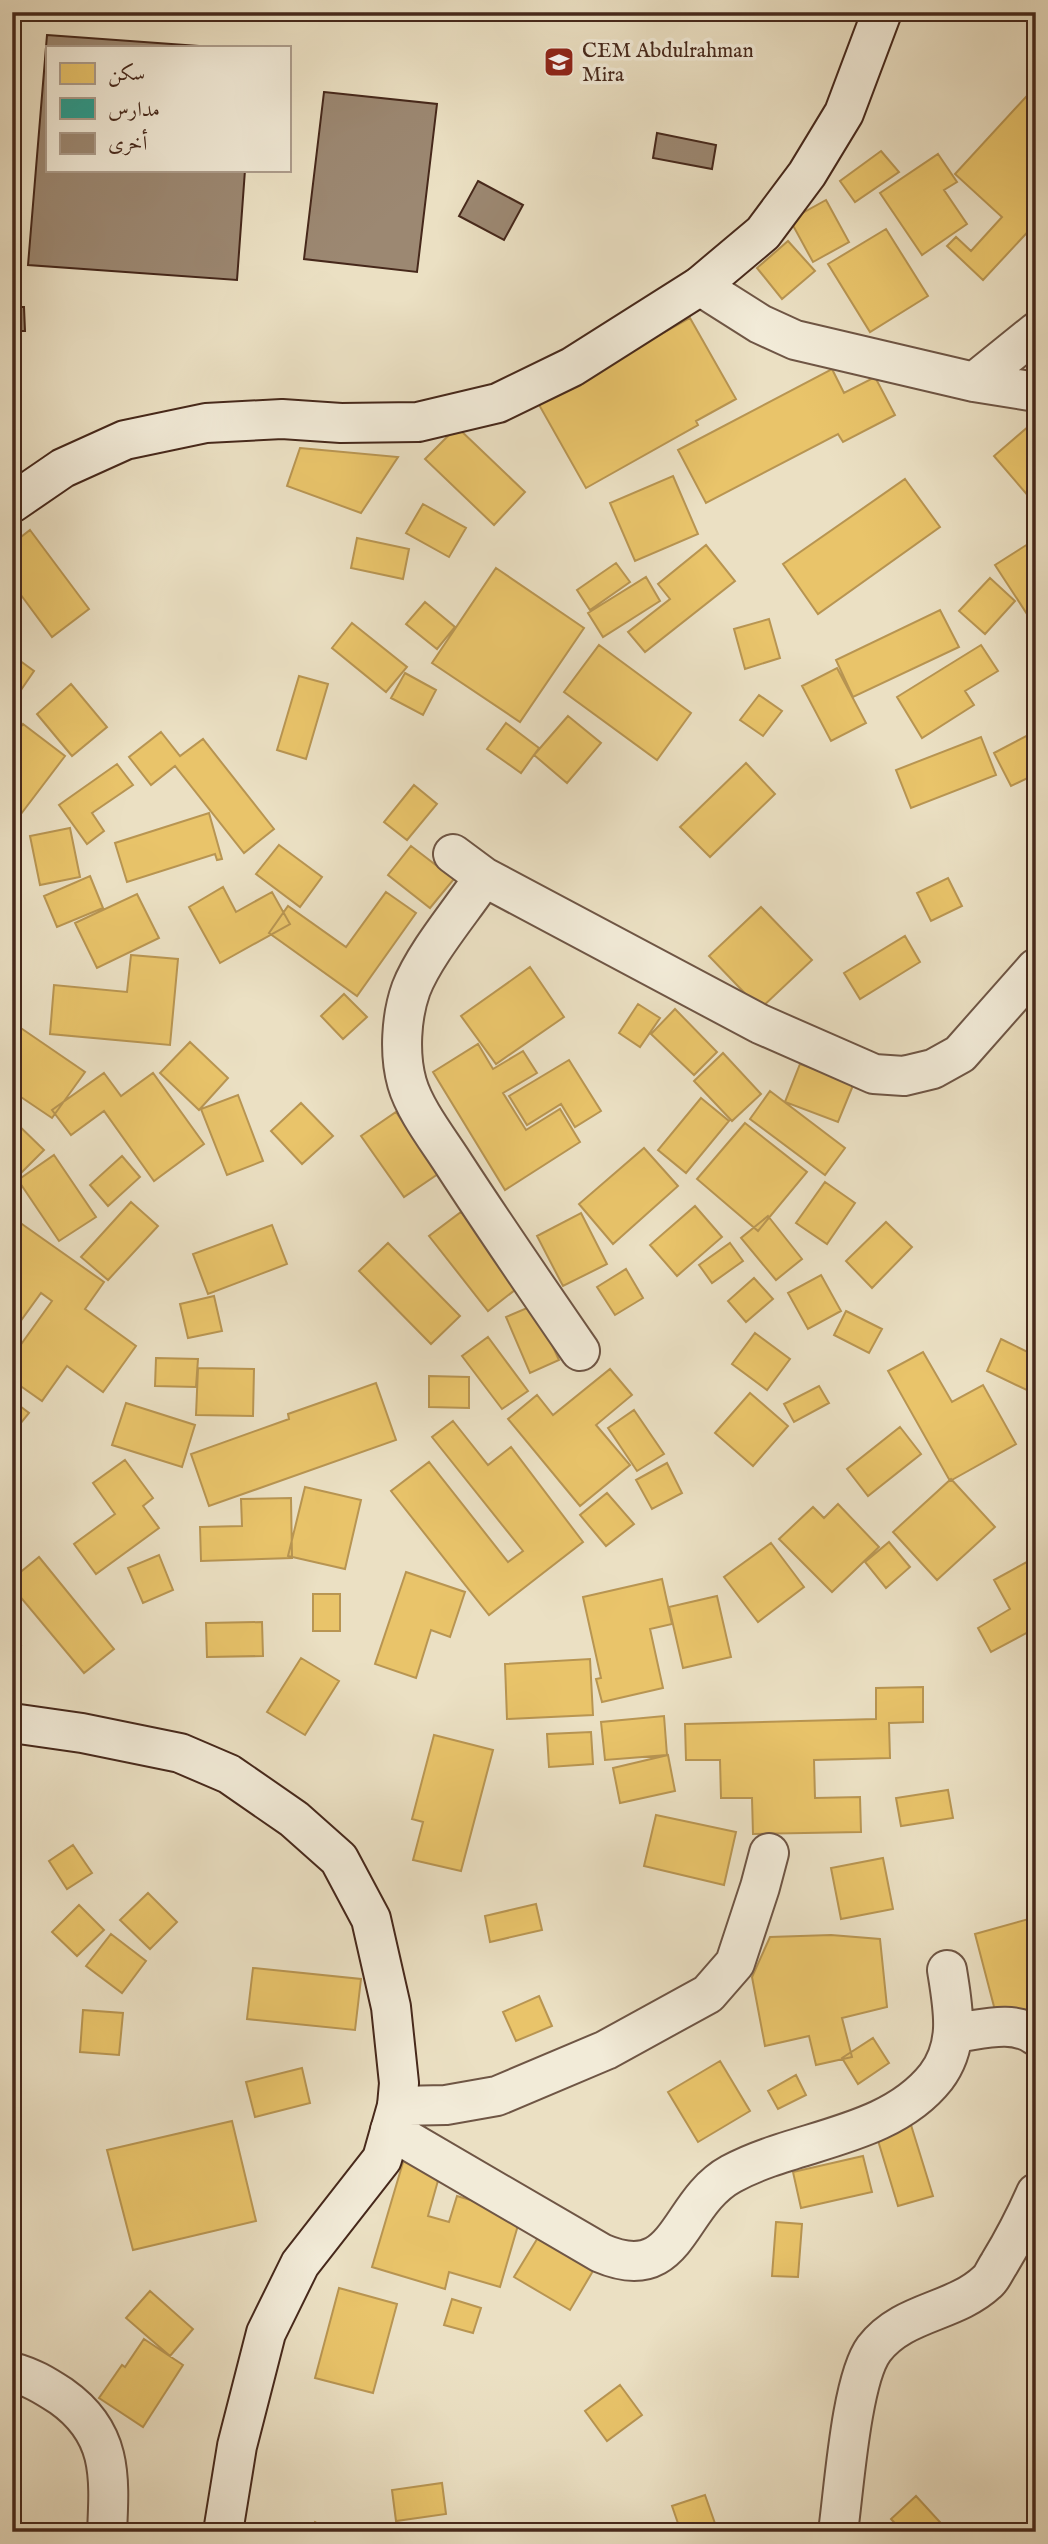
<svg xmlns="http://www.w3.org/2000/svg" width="1048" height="2544" font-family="'IM FELL English',Amiri,serif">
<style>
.homes{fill:#e9c46a;stroke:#b89552;stroke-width:2}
.schools{fill:#2a9d8f;stroke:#327a6c;stroke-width:2}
.building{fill:#9c8872;stroke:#46281b;stroke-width:2}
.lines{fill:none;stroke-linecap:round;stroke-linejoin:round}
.minor-casing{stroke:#6f5645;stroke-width:42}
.secondary-casing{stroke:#46281b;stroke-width:42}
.minor{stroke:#f2ebd8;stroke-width:38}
.secondary{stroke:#f2ebd8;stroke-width:38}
.labels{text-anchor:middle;stroke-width:7;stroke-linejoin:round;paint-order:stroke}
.poi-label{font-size:21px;fill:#46281b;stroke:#f2ebd8;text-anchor:start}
</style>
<rect width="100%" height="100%" fill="#ebe0c3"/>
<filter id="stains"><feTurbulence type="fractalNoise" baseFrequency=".00286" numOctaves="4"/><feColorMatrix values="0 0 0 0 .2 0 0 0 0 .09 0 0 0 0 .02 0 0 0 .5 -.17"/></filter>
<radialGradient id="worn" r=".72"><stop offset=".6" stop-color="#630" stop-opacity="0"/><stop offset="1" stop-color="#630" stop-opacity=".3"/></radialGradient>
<path class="homes" d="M 1036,86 L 1036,223 L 983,280 L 947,246 L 956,237 L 971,251 L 1002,217 L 955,174 Z
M 881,151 L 899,172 L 855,202 L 840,181 Z
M 938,154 L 957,182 L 944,190 L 967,224 L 922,255 L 880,193 Z
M 826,200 L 849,242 L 813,262 L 790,220 Z
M 886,229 L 928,296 L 870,332 L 828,264 Z
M 788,241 L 815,271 L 782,299 L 757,268 Z
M 690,318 L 736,399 L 696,421 L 698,425 L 586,488 L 538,403 Z
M 832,369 L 844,393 L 875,377 L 895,415 L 843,442 L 838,434 L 706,503 L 678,450 Z
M 1036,420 L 1036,505 L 994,456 Z
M 457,427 L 525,492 L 494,525 L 425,459 Z
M 300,448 L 398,457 L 361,513 L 287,486 Z
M 673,476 L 698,534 L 635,561 L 610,503 Z
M 905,479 L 940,527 L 818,614 L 783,564 Z
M 423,504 L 466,528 L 449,557 L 406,533 Z
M 30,530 L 89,609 L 52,637 L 18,591 L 12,595 L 12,544 Z
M 357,538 L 409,549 L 403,579 L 351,568 Z
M 1028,544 L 1036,556 L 1036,608 L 1027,614 L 995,565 Z
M 706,545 L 735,581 L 645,652 L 628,632 L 670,599 L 658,584 Z
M 616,563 L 630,582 L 590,610 L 577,590 Z
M 496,568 L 584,628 L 520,722 L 432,663 Z
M 646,577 L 660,601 L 603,637 L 588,613 Z
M 990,578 L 1015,601 L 985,634 L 959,611 Z
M 425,602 L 455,627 L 437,649 L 406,624 Z
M 940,610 L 959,647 L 853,697 L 836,660 Z
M 769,619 L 780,658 L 745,669 L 734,629 Z
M 352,623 L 407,667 L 386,692 L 332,648 Z
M 599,645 L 691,713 L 657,760 L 564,692 Z
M 981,645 L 998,671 L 965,691 L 974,705 L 922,738 L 897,697 Z
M 12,655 L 34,671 L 12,703 Z
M 837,668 L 866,723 L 831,741 L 802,686 Z
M 405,673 L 436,690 L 423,715 L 391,698 Z
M 299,676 L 328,684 L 306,759 L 277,750 Z
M 71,684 L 107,727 L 72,756 L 37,714 Z
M 759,695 L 782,711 L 763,736 L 740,720 Z
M 568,716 L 601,743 L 567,783 L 534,755 Z
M 506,723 L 539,748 L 521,773 L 487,749 Z
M 23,724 L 65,756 L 21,814 L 12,808 L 12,739 Z
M 1036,731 L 1036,774 L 1011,786 L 994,753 Z
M 161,732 L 180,756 L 203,739 L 274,829 L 244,853 L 175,766 L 151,785 L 129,757 Z
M 981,737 L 996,775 L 911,808 L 896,770 Z
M 746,763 L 775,794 L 710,857 L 680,827 Z
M 117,764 L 133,785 L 92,813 L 104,831 L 87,844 L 59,805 Z
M 414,785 L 437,804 L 407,840 L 384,822 Z
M 209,813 L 222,859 L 217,860 L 215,854 L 127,882 L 115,843 Z
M 70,828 L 80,877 L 40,885 L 30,836 Z
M 279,845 L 322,877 L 300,907 L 256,874 Z
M 411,846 L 454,879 L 430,908 L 388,875 Z
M 90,876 L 103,908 L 57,927 L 44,896 Z
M 948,878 L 962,906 L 931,921 L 917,893 Z
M 223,887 L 236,912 L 272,892 L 290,924 L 220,963 L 189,907 Z
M 386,892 L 416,913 L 357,996 L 269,933 L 288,906 L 346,947 Z
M 137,894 L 159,938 L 97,968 L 75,923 Z
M 761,907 L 812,960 L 760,1009 L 709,956 Z
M 905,936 L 920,962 L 860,999 L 844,973 Z
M 131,955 L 178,959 L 170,1045 L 50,1034 L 54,985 L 127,992 Z
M 530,967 L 564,1017 L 496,1064 L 461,1016 Z
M 344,994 L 367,1017 L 343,1039 L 321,1016 Z
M 638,1004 L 660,1018 L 640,1047 L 619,1033 Z
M 675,1009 L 717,1052 L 694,1075 L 651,1034 Z
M 12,1022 L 85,1072 L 52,1118 L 12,1091 Z
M 190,1042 L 228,1078 L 199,1110 L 160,1073 Z
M 478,1044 L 493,1069 L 523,1051 L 537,1073 L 503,1093 L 526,1130 L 560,1109 L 580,1142 L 505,1190 L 433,1072 Z
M 723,1053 L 761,1094 L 732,1121 L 694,1081 Z
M 569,1060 L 601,1111 L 575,1127 L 561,1104 L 527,1125 L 509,1096 Z
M 800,1064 L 854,1083 L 838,1122 L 785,1102 Z
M 104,1073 L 121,1096 L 153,1073 L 204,1144 L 154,1181 L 104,1111 L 71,1135 L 52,1110 Z
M 770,1091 L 845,1148 L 825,1175 L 750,1119 Z
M 238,1095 L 263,1161 L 227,1175 L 201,1109 Z
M 701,1098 L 729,1121 L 686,1173 L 658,1150 Z
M 301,1103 L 333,1136 L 302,1164 L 271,1131 Z
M 396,1112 L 438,1174 L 404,1197 L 361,1136 Z
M 12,1119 L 44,1150 L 12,1182 Z
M 745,1123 L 807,1172 L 758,1231 L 697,1179 Z
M 644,1148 L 678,1186 L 613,1244 L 579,1204 Z
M 54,1155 L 96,1217 L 59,1241 L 18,1180 Z
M 122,1156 L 140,1177 L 108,1206 L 90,1185 Z
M 825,1182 L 855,1203 L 827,1244 L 796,1223 Z
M 131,1202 L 158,1226 L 108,1280 L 81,1257 Z
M 695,1206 L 722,1237 L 677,1276 L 650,1245 Z
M 461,1212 L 520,1286 L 488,1311 L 429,1236 Z
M 581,1213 L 607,1264 L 563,1286 L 537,1236 Z
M 768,1216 L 802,1259 L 776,1280 L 741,1238 Z
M 12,1217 L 104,1282 L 85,1309 L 136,1346 L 103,1392 L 67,1366 L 42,1401 L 12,1380 L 12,1357 L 52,1301 L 41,1293 L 12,1333 Z
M 886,1222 L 912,1247 L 872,1288 L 846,1261 Z
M 272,1225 L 287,1264 L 208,1294 L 193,1254 Z
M 388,1243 L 460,1316 L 431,1344 L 359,1271 Z
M 730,1243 L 743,1261 L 712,1283 L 699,1265 Z
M 626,1269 L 643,1298 L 615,1315 L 597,1287 Z
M 821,1275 L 841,1311 L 808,1329 L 788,1293 Z
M 754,1278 L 773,1299 L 746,1322 L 728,1301 Z
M 214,1296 L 222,1331 L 188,1338 L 180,1304 Z
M 534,1305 L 559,1360 L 530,1373 L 506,1317 Z
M 846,1311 L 882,1329 L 869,1353 L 834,1335 Z
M 755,1333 L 790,1359 L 767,1390 L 732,1364 Z
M 488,1337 L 528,1391 L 502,1409 L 462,1356 Z
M 1001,1339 L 1036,1356 L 1036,1382 L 1031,1392 L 987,1371 Z
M 923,1352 L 952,1402 L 983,1385 L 1016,1444 L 950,1481 L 888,1371 Z
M 156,1358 L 198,1359 L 196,1387 L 155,1386 Z
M 198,1368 L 254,1369 L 253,1416 L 196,1415 Z
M 610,1369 L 632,1395 L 596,1425 L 630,1465 L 580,1506 L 508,1419 L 537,1395 L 553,1415 Z
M 429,1376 L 469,1377 L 469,1408 L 429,1407 Z
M 376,1383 L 396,1440 L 209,1506 L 191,1454 L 289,1419 L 288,1414 Z
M 819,1386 L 829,1403 L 794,1422 L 784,1404 Z
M 750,1393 L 788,1426 L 753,1466 L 715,1433 Z
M 12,1400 L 29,1413 L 12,1434 Z
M 126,1403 L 195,1425 L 182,1467 L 112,1445 Z
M 634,1410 L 664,1454 L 637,1471 L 608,1428 Z
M 453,1421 L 488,1465 L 511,1447 L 583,1542 L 489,1615 L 391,1491 L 429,1462 L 508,1562 L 523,1551 L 432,1437 Z
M 900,1427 L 921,1454 L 868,1496 L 847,1469 Z
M 125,1460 L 153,1498 L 143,1506 L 159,1528 L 96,1574 L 74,1544 L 115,1514 L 93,1483 Z
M 667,1463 L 682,1493 L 652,1509 L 636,1480 Z
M 951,1479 L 995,1527 L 937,1580 L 893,1532 Z
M 305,1487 L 361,1500 L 345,1569 L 288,1556 Z
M 607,1493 L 634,1524 L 606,1546 L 580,1515 Z
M 291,1498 L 292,1558 L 201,1561 L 200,1527 L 242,1526 L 241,1499 Z
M 838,1504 L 879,1547 L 832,1592 L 779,1539 L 813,1507 L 824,1518 Z
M 889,1542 L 910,1567 L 886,1588 L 865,1562 Z
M 771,1543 L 804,1587 L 758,1622 L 724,1577 Z
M 159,1555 L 173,1590 L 143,1603 L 128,1568 Z
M 39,1557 L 114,1649 L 84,1673 L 12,1587 L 12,1579 Z
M 1036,1557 L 1036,1628 L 991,1652 L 978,1628 L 1010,1609 L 994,1580 Z
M 406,1572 L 465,1592 L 450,1637 L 431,1630 L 416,1678 L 375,1664 Z
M 662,1579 L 672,1624 L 650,1629 L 663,1688 L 602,1702 L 596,1679 L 601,1678 L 583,1597 Z
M 313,1594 L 340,1594 L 340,1631 L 313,1631 Z
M 717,1596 L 731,1657 L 683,1668 L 669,1607 Z
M 262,1622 L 263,1656 L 207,1657 L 206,1623 Z
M 12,1631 L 21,1645 L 12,1651 Z
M 301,1658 L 339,1681 L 305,1735 L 267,1712 Z
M 590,1659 L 593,1715 L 507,1719 L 505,1664 Z
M 923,1687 L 923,1722 L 889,1723 L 890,1758 L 814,1760 L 815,1798 L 860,1797 L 861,1832 L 753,1834 L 752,1798 L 721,1798 L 720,1760 L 686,1760 L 685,1724 L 876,1719 L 876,1688 Z
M 664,1716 L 667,1755 L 605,1760 L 601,1722 Z
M 591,1732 L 593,1764 L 549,1767 L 547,1734 Z
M 434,1735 L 493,1750 L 461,1871 L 413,1860 L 423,1822 L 412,1819 Z
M 668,1755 L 675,1791 L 620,1803 L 613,1768 Z
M 948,1790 L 953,1818 L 901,1826 L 896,1798 Z
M 656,1815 L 736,1832 L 724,1885 L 644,1866 Z
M 73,1845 L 92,1873 L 67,1889 L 49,1861 Z
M 883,1858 L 893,1909 L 841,1919 L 831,1868 Z
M 148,1893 L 177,1922 L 150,1949 L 120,1920 Z
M 536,1904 L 542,1930 L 490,1942 L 485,1916 Z
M 79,1905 L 104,1930 L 77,1956 L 52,1932 Z
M 1036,1917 L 1036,2007 L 997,2018 L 975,1934 Z
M 111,1934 L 146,1961 L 122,1993 L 86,1966 Z
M 831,1935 L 880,1939 L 887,2007 L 842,2018 L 852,2057 L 816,2065 L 809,2036 L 765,2046 L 752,1977 L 770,1937 Z
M 253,1968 L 361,1979 L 355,2030 L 247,2019 Z
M 539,1996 L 552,2026 L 516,2041 L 503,2012 Z
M 83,2010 L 123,2013 L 119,2055 L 80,2052 Z
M 873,2038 L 889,2063 L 858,2084 L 842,2058 Z
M 720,2061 L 750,2111 L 698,2142 L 668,2092 Z
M 302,2068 L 310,2103 L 255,2117 L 246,2082 Z
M 796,2075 L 806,2095 L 778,2109 L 768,2091 Z
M 232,2121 L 256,2221 L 133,2250 L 107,2150 Z
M 911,2125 L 933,2196 L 898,2206 L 876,2134 Z
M 863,2156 L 872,2192 L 801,2208 L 793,2172 Z
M 404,2159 L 441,2170 L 428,2216 L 449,2222 L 457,2196 L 521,2215 L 500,2287 L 449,2272 L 445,2289 L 372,2267 Z
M 776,2222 L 802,2224 L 798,2277 L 772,2276 Z
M 545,2226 L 600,2259 L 570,2310 L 514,2277 Z
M 339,2288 L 397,2304 L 373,2393 L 315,2378 Z
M 150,2291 L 193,2329 L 170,2356 L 126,2318 Z
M 452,2299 L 481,2308 L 473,2333 L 444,2325 Z
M 144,2339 L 183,2365 L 143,2427 L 99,2398 L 122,2365 L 125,2367 Z
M 620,2385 L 642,2415 L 607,2441 L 585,2411 Z
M 442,2483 L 446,2514 L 396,2521 L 392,2490 Z
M 705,2495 L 718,2532 L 681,2532 L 672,2506 Z
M 916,2496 L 949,2532 L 903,2532 L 891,2519 Z
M 315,2522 L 333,2532 L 309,2532 Z"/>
<path class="schools" d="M 278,12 L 322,12 L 322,18 L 278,17 Z"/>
<path class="building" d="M 47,35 L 213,47 L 47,47 L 47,170 L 245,170 L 237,280 L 28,265 Z
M 324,92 L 437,104 L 417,272 L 304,259 Z
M 657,133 L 716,145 L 712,169 L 653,158 Z
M 478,181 L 523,205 L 504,240 L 459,216 Z
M 12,307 L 24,307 L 25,331 L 12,331 Z"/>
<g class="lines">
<g class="minor-casing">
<path id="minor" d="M 700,286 L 760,324 L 795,340 L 974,382 L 1036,392
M 974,382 L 1036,332
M 453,854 L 484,877 L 760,1024 L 874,1074 L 904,1076 L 933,1069 L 960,1054 L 1036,968
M 484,877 C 462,910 425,953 411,989 C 401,1017 399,1055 407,1083 C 415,1111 440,1142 455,1166 C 496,1229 538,1290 580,1351
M 954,2033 C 981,2030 1012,2019 1036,2036
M 397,2106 L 446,2105 L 497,2096 L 606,2050 L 708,1994 L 735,1963 L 760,1887 L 769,1853
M 390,2130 L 601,2253 C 680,2287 676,2204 731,2174 C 795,2139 888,2138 936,2077 C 961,2044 953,2008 947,1970
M 12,2372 C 31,2377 44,2385 61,2396 C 112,2432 110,2474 107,2532
M 838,2532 C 844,2490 851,2380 874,2349 C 903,2311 954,2313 987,2282 C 992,2278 995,2270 999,2264 C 1013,2241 1025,2218 1036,2193"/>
</g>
<g class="secondary-casing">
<path id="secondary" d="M 12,503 L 63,468 L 125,440 L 206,423 L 282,419 L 341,423 L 418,422 L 498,403 L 572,367 L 700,286 L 763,233 L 807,174 L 844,113 L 882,12
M 12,1723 L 82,1733 L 180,1753 L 229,1774 L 294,1819 L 339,1859 L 371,1919 L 391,2007 L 399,2083 L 397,2106 L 382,2159 L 300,2264 L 266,2333 L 237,2446 L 223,2532"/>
</g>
<use href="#minor" class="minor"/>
<use href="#secondary" class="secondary"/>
</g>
<defs>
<g id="school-square" transform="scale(1.575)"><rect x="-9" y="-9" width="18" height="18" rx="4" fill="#8f2418" stroke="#f2ebd8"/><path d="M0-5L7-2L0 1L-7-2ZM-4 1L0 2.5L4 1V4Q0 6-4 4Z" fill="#fff"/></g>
</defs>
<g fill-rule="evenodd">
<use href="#school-square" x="559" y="62"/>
</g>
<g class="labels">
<g class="poi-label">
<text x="582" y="57">CEM Abdulrahman<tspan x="582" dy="24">Mira</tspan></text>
</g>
</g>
<rect width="1048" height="2544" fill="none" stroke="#ebe0c3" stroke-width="42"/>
<rect x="14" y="14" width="1020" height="2516" fill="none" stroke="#46281b" stroke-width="3.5"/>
<rect x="21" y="21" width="1006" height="2502" fill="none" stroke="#46281b" stroke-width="2"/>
<rect x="46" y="46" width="245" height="126" fill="#f2ebd8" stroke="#ad9d8c" stroke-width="2"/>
<rect x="60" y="63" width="35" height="21" fill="#e9c46a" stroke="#ad9d8c" stroke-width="2"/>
<text x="108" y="80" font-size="21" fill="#46281b">سكن</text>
<rect x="60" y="98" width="35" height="21" fill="#2a9d8f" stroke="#ad9d8c" stroke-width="2"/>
<text x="108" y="116" font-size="21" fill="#46281b">مدارس</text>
<rect x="60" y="133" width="35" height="21" fill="#9c8872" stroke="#ad9d8c" stroke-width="2"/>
<text x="108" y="150" font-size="21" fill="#46281b">أخرى</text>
<rect width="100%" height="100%" filter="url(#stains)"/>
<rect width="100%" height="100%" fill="url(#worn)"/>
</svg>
